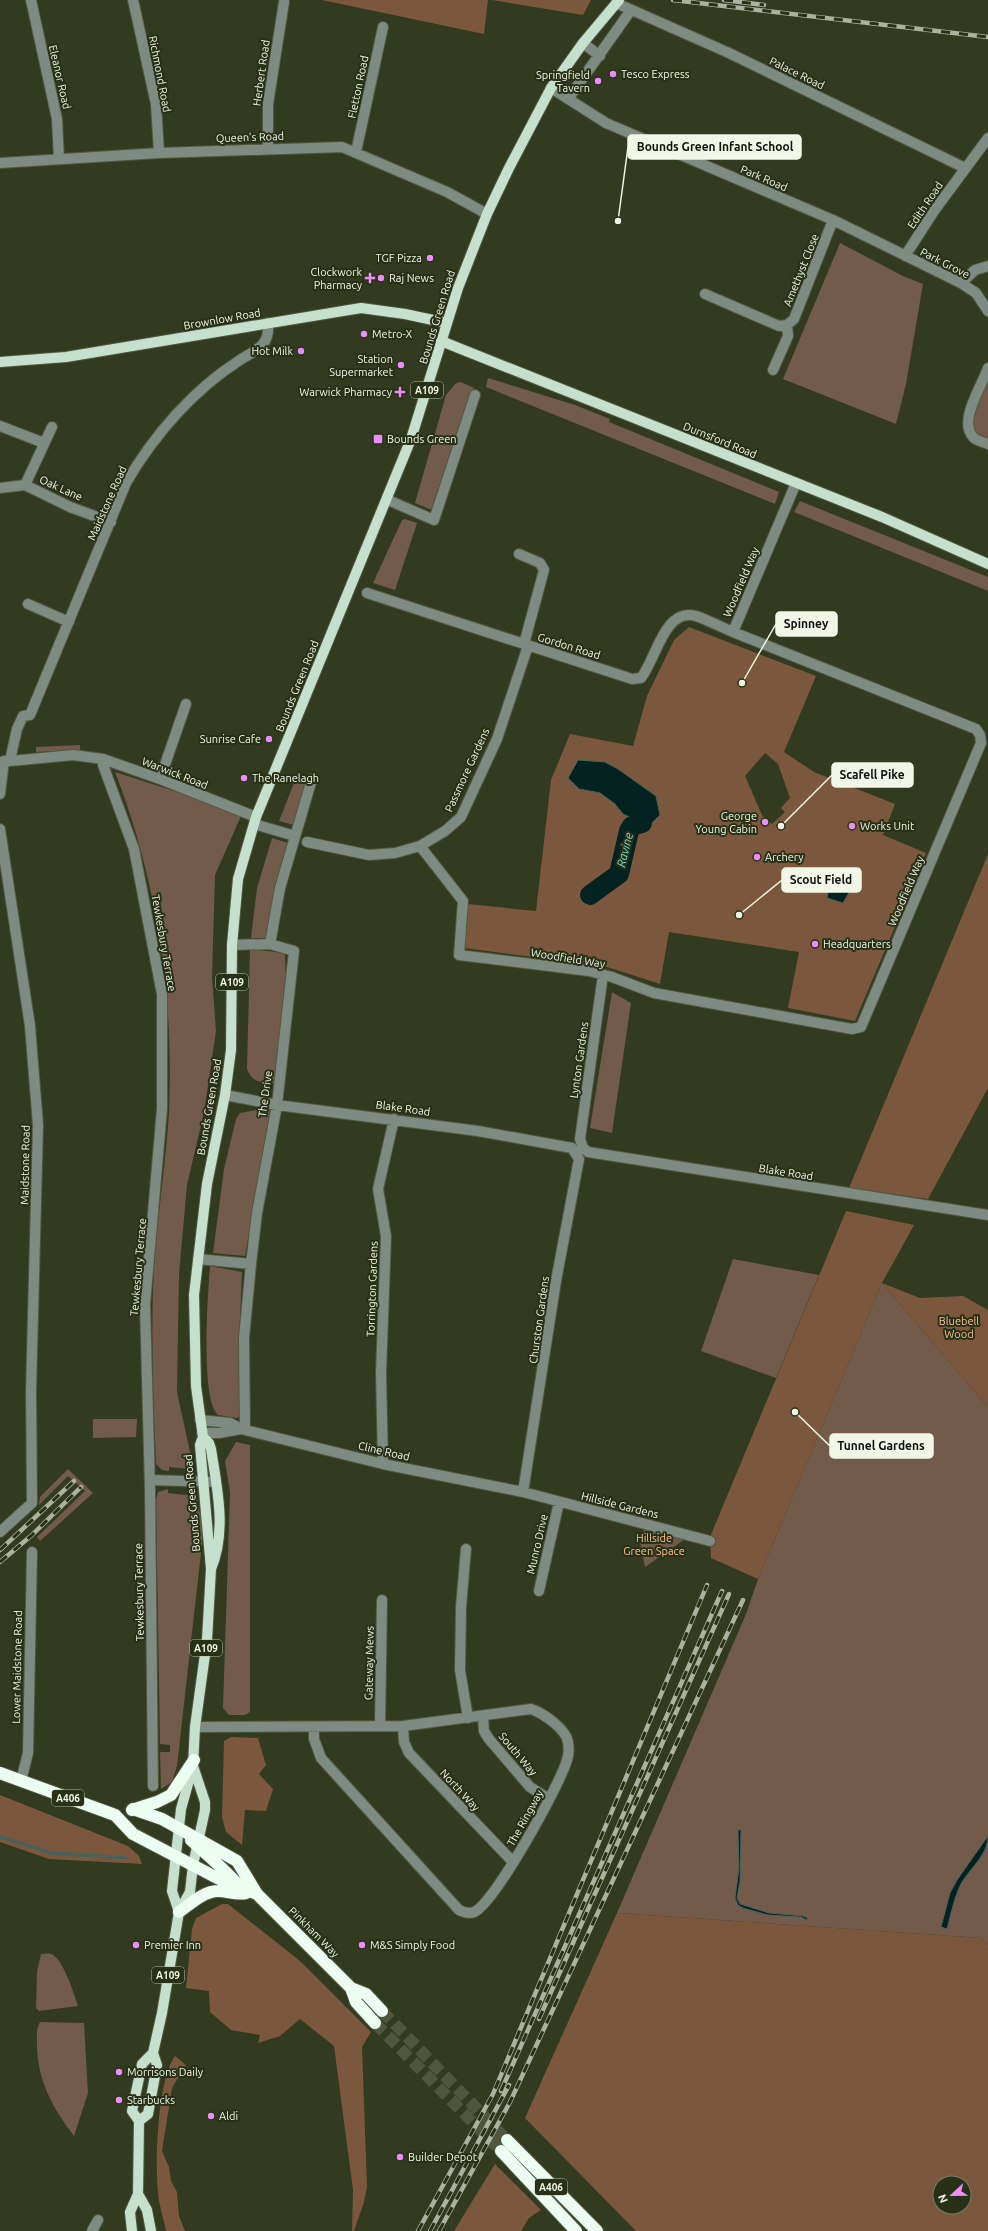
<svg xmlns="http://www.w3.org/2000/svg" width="988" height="2231" font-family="Ubuntu,sans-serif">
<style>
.green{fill:#725b4a}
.forest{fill:#7b583d;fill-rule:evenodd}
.water{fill:#032220;stroke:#4a625b}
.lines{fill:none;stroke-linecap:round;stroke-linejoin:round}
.stream{stroke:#4a625b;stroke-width:3.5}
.river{stroke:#032220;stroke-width:20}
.highway-tunnel{stroke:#4f563d;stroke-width:12;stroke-dasharray:12 6;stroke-linecap:butt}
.minor-casing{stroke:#51583f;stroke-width:12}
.major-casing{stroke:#51583f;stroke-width:12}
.highway-casing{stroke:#51583f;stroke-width:14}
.minor{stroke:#7e8b82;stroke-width:10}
.major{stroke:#c6e0ce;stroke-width:10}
.highway{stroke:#ebfef1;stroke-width:12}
.rail-casing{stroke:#acb29e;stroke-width:4.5}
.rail{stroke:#283016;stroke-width:3;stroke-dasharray:9;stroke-linecap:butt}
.poi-dot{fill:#eb8dfb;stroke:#283016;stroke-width:1.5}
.labels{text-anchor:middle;stroke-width:4;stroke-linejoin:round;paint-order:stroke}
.shield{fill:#283016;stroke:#b5bba8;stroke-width:1}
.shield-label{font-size:10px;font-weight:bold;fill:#f1f6e6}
.street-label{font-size:11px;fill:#f1f6e6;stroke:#283016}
.poi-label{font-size:11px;fill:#f1f6e6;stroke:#283016;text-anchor:start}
.park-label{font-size:11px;fill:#fcc092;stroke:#283016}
.water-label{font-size:12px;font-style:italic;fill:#78d6cc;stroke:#283016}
.leader{fill:none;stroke:#f1f6e6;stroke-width:1.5}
.callout-dot{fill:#f1f6e6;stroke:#283016;stroke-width:1.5}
.callout{fill:#f1f6e6;stroke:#f1f6e6;stroke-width:1.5}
.callout-label{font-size:12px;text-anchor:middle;font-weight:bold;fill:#111}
</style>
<rect width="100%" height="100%" fill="#323a1f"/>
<path class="green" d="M 840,243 L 903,276 L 923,284 L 906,384 L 896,424 L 783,379 Z
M 988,376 L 988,441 L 977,437 C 965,412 978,399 988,376 Z
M 488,378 L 575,405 L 610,419 L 609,422 L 779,492 L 775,504 L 486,387 Z
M 461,382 L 474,388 L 434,511 L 415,503 L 446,395 L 456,383 Z
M 800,501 L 988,577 L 988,591 L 794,512 Z
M 405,519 L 417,523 L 395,590 L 373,583 L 402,520 Z
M 80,745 L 80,750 L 36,752 L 36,747 Z
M 115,772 L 199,799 L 241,816 L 215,875 L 212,977 L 216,1031 L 204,1112 L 187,1185 L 179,1274 L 177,1392 L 193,1466 L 189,1469 L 169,1467 L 169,1471 L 162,1470 L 156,1464 C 153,1393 150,1323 155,1253 C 159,1206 166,1160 169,1113 C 174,996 157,880 115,772 Z
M 298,773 L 309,778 L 294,825 L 279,821 Z
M 272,838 L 288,843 L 275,893 L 267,938 L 251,938 L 257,888 Z
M 250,949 L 285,953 L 286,988 L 275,1083 C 261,1083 253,1083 247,1069 Z
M 612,992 L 631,1003 L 612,1133 L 590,1128 Z
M 256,1110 L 270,1110 L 245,1256 L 213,1253 L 224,1169 L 236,1119 L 240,1113 Z
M 733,1259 L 819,1275 L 776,1378 L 701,1351 Z
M 210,1266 L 242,1272 L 239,1343 L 240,1416 L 237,1418 L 218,1415 C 200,1398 208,1294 210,1266 Z
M 882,1283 L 988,1407 L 988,1945 L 981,1938 L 617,1913 L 746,1614 L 758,1579 Z
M 93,1419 L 137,1419 L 136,1437 L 93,1438 Z
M 236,1442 L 250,1445 L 250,1712 L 245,1715 L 229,1715 L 223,1708 L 230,1492 L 225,1461 Z
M 68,1469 L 93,1493 L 40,1541 L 37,1537 L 85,1491 L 68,1476 L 39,1505 L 40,1497 Z
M 168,1489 L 168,1493 L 196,1496 L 199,1512 L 202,1514 L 202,1544 L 177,1766 L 172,1782 L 161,1789 L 160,1752 L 170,1752 L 170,1745 L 160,1744 L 156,1500 L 158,1492 Z
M 644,1529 L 685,1539 L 645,1567 L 640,1543 Z
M 41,1954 C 44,1954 48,1953 51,1954 C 63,1958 74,1994 78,2006 L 39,2011 L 36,2008 L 37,1972 Z
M 40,2022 L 84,2023 L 88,2093 L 74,2136 C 52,2107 37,2080 37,2043 C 37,2035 36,2029 40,2022 Z"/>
<path class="forest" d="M 322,0 L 488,0 L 484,34 Z
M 492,0 L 591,0 L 583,15 Z
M 689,627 L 816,676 L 784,752 L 814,772 L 895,804 L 883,835 L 926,853 L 855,1021 L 788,1008 L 799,952 L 669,932 L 660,984 L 604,966 L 464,948 L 467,904 L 536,911 L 551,780 L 570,734 L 633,746 L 647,696 L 674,640 ZM 765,753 L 778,764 L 790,798 L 781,808 L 785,812 L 772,824 L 762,815 L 745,776 Z
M 988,854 L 988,1088 L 928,1199 L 849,1188 Z
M 846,1211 L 914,1225 L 882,1283 L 920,1298 L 963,1296 L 988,1310 L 988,1407 L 882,1283 L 758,1579 L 711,1558 L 710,1537 Z
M 231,1737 L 258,1738 L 266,1765 L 259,1774 L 273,1789 L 266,1811 L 245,1810 L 242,1845 L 226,1832 L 222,1817 L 224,1741 Z
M 0,1795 L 128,1846 L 139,1856 L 142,1864 L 49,1859 L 0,1842 Z
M 222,1904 L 228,1904 L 300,1961 L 371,2032 L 362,2047 L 367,2187 L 364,2202 L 354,2231 L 352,2231 L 353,2190 L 334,2046 L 300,2019 L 280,2036 L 258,2043 L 260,2035 L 231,2030 L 210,2012 L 209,1991 L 186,1988 L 192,1929 L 196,1918 Z
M 617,1913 L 981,1938 L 988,1945 L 988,2231 L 636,2231 L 525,2118 ZM 940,2183 L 964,2183 L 964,2207 L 940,2207 Z
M 175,2056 L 186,2065 L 172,2088 L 162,2151 L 169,2167 L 171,2181 L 177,2192 L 179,2216 L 185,2231 L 166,2231 C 164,2221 161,2211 159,2201 C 154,2170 157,2080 175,2056 Z
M 495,2164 L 541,2210 L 529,2218 L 521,2231 L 454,2231 Z"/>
<path class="water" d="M 578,760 L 605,762 L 618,769 L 656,796 L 660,815 L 651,824 L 642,823 L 623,814 L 615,804 L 600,793 L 579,789 L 568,778 Z
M 844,869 L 853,874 L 853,886 L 843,903 L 827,898 L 832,871 Z
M 741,1829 L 740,1881 L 737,1898 L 740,1904 L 769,1913 L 803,1916 L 808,1918 L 807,1920 L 801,1917 L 768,1915 L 743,1908 L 738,1905 L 735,1898 L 739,1868 L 738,1831 Z
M 988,1836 C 988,1855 970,1868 961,1884 C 954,1898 951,1914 947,1929 L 941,1927 L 950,1893 L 957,1880 Z"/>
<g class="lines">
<path class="stream" d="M 0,1837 L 52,1853 L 126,1858"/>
<path class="river" d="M 590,895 L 619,874 L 629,831 L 632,826 L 642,823"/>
<path class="highway-tunnel" d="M 382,2011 L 507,2140
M 375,2023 L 501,2151"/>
<g class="minor-casing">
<path id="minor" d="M 31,0 L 57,119 L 59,159
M 133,0 L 156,104 L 159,153
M 616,3 L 729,53 L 965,168
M 583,43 L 600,56
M 551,88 L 606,123 L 833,220 L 961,283 L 976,293 L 988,311
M 568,99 L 631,10
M 268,148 L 268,104 L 284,2
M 356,152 L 383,27
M 0,163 L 159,153 L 342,147 L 447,192 L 487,214
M 905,256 L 934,211 L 988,138
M 961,283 L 975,270 L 988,266
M 705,294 L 779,326 L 787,325 L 794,319 L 833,220
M 988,368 C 982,386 957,422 974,438 C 977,441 984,442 988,444
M 773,370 L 788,336 L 787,325
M 0,426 L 44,443
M 25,485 L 52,427
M 0,488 L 25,485 L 70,507 L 111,522
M 388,500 L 434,520 L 475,395
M 519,554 L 540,563 L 544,570 L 524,644
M 367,593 L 632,679 L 641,678 C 656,660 664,607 696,616 C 708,620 721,627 733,632
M 28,604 L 69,622
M 103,759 L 103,765 L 134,849 L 162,994 L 162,1109 L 145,1304 L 150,1489 L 153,1786
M 10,760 L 17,729 L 23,716 L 30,715 L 126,483 C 154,435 193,390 240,360 C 257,349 270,346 268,323
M 0,762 L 73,755 L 103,759 L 160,779 L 256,817
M 160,779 L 186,704
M 0,794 L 4,761
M 254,824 L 295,836
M 0,829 L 30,1026 L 38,1125 L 31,1391 L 32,1503 L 0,1532
M 307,842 L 369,855 L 395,853 L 420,846 L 445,831 L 461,817 L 497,739 L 528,646
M 420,846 L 463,901 L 459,955 L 589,971 L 612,977 L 654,993 L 852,1029 L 861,1027 L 981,743 L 980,735 L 976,729 L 733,632 L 796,483
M 270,944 L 280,888 L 312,779
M 232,945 L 270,944 L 294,951 L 277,1105 L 257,1213 L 251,1264 L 244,1338 L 245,1430
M 603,975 L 580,1139 L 583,1148 L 588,1152 L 988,1215
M 225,1095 L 277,1105 L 478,1131 L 572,1148 L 579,1159 L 556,1281 L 523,1492
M 198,1259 L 251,1264
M 200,1420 L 230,1423 L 241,1429 L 383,1464 L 523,1492 L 710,1541
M 202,1433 L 219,1433 L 241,1429
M 383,1464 L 381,1373 L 386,1236 L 378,1189 L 394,1119
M 150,1480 L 216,1482
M 466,1549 L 461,1607 L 460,1670 L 468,1718
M 539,1591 L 559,1502
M 483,1716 L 484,1731 L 489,1739 L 530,1787 L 549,1799
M 380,1726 L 382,1600
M 403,1726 L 404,1742 L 409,1753 L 513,1862
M 195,1727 L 403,1726 L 531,1709 C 543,1713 566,1729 568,1742 C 569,1748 569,1754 567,1760 C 560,1785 494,1904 474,1912 C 469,1914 463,1912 459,1910 L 321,1758 L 314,1739 L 314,1728
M 21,1781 L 28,1753 L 32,1552
M 92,2231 L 98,2220"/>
</g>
<g class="major-casing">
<path id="major" d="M 441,341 L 882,517 L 988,564
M 0,362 L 66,357 L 361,308 L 405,314 L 447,323
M 203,1437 L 209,1443 L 211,1449 C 217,1488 227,1531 211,1569
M 179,1912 L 172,1891 L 181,1809 L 193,1766 L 195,1727 L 207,1640 L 211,1569 L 200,1445 L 203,1437 L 196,1386 L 194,1295 L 207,1184 L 225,1095 L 231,1050 L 232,945 L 238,879 L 256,817 L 411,439 L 458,288 L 487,214 L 509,168 L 551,88 L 583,43 L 619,0
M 139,2121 L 148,2114 L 157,2065 L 153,2053
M 138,2194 L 147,2210 L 151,2231
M 132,2231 L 130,2212 L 138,2194 L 139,2121 L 132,2111 L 142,2064 L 153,2053 L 162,2013 L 179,1912 L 190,1892 L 193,1865 L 205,1810 L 205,1802 L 193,1766"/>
</g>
<g class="highway-casing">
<path id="highway" d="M 0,1773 L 115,1815 L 133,1834 L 223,1881 L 257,1894
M 133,1809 L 162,1819 L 237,1861 L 257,1894 L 351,1988 L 366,1994 L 382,2011
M 132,1810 L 157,1802 L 171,1795 L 194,1760
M 191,1840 C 208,1856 227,1871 242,1889
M 179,1912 C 190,1904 204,1891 218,1891 C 228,1891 236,1895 246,1893
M 351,1988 L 356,2002 L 375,2023
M 507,2140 L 597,2231
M 501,2151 L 576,2231"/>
</g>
<use href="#minor" class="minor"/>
<use href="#major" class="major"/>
<use href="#highway" class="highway"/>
<g class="rail-casing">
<path id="rail" d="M 673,0 L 988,37
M 724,0 L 764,5
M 0,1550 L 74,1481
M 0,1562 L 32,1535 L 81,1487
M 539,2019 L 729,1594
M 501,2091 L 722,1591
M 418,2231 L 493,2094 L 707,1585
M 430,2231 L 509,2085
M 439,2231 L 510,2102 L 743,1600"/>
</g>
<use href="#rail" class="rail"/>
</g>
<g class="poi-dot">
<circle cx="613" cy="74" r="4"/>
<circle cx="598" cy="81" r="4"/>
<circle cx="430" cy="258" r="4"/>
<path d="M368 272h4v4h4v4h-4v4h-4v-4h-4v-4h4z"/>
<circle cx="381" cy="278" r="4"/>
<circle cx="364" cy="334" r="4"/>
<circle cx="301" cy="351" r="4"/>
<circle cx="401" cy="365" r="4"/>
<path d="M398 386h4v4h4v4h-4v4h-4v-4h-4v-4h4z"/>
<rect x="373" y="434" width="10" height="10" rx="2"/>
<circle cx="269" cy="739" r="4"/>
<circle cx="244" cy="778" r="4"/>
<circle cx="765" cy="822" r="4"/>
<circle cx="852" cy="826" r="4"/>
<circle cx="757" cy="857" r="4"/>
<circle cx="815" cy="944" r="4"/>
<circle cx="136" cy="1945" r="4"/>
<circle cx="362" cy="1945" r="4"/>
<circle cx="119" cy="2072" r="4"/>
<circle cx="119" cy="2100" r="4"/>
<circle cx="211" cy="2116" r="4"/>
<circle cx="400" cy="2157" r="4"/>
</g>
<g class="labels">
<g class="shield">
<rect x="411" y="382" width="32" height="16" rx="3"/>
<rect x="216" y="974" width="32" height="16" rx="3"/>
<rect x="190" y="1640" width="32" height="16" rx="3"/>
<rect x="52" y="1790" width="32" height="16" rx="3"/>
<rect x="152" y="1967" width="32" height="16" rx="3"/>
<rect x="535" y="2179" width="32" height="16" rx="3"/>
</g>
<g class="shield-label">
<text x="427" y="394">A109</text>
<text x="232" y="986">A109</text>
<text x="206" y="1652">A109</text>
<text x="68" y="1802">A406</text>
<text x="168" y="1979">A109</text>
<text x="551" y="2191">A406</text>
</g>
<g class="street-label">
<text transform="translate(261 73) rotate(-82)" y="4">Herbert Road</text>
<text transform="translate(797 73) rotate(26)" y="4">Palace Road</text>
<text transform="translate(160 74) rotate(79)" y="4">Richmond Road</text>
<text transform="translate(60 77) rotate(77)" y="4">Eleanor Road</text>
<text transform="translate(358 87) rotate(-78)" y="4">Fletton Road</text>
<text transform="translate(250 137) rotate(-2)" y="4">Queen's Road</text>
<text transform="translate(764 178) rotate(23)" y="4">Park Road</text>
<text transform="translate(925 205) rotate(-56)" y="4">Edith Road</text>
<text transform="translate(945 263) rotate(27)" y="4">Park Grove</text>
<text transform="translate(801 270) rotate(-68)" y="4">Amethyst Close</text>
<text transform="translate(437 317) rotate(-73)" y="4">Bounds Green Road</text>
<text transform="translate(222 319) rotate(-10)" y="4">Brownlow Road</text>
<text transform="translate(720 440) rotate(22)" y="4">Durnsford Road</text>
<text transform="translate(61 488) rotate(24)" y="4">Oak Lane</text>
<text transform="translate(107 503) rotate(-66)" y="4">Maidstone Road</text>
<text transform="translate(741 582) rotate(-67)" y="4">Woodfield Way</text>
<text transform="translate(569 646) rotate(17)" y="4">Gordon Road</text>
<text transform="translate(297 686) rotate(-68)" y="4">Bounds Green Road</text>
<text transform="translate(467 770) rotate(-65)" y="4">Passmore Gardens</text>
<text transform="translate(175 773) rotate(21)" y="4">Warwick Road</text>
<text transform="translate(906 891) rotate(-67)" y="4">Woodfield Way</text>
<text transform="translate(164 943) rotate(80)" y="4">Tewkesbury Terrace</text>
<text transform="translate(568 958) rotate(9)" y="4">Woodfield Way</text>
<text transform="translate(579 1060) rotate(-82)" y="4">Lynton Gardens</text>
<text transform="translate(265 1094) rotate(-82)" y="4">The Drive</text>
<text transform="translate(209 1107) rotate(-80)" y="4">Bounds Green Road</text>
<text transform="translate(403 1108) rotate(8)" y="4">Blake Road</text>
<text transform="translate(25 1165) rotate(-89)" y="4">Maidstone Road</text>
<text transform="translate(786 1172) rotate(9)" y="4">Blake Road</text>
<text transform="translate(138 1267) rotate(-85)" y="4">Tewkesbury Terrace</text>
<text transform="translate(372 1289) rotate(-88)" y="4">Torrington Gardens</text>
<text transform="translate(539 1320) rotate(-82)" y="4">Churston Gardens</text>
<text transform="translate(384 1451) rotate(13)" y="4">Cline Road</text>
<text transform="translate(192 1503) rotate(-95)" y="4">Bounds Green Road</text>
<text transform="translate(620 1505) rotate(14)" y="4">Hillside Gardens</text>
<text transform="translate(537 1544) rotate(-77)" y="4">Munro Drive</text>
<text transform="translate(139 1592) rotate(-91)" y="4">Tewkesbury Terrace</text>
<text transform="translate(369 1663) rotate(-89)" y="4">Gateway Mews</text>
<text transform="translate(17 1667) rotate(-89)" y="4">Lower Maidstone Road</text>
<text transform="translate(518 1754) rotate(50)" y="4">South Way</text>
<text transform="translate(460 1790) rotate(47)" y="4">North Way</text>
<text transform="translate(525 1818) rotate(-61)" y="4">The Ringway</text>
<text transform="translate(314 1932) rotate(45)" y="4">Pinkham Way</text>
</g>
<g class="poi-label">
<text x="621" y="78">Tesco Express</text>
<text x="590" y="79" text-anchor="end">Springfield<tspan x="590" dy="13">Tavern</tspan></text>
<text x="422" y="262" text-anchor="end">TGF Pizza</text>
<text x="362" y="276" text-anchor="end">Clockwork<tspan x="362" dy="13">Pharmacy</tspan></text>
<text x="389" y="282">Raj News</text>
<text x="372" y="338">Metro-X</text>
<text x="293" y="355" text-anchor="end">Hot Milk</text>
<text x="393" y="363" text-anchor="end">Station<tspan x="393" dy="13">Supermarket</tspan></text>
<text x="392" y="396" text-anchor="end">Warwick Pharmacy</text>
<text x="387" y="443">Bounds Green</text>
<text x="261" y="743" text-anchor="end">Sunrise Cafe</text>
<text x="252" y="782">The Ranelagh</text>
<text x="757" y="820" text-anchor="end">George<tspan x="757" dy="13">Young Cabin</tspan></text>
<text x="860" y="830">Works Unit</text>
<text x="765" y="861">Archery</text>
<text x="823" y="948">Headquarters</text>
<text x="144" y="1949">Premier Inn</text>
<text x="370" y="1949">M&amp;S Simply Food</text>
<text x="127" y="2076">Morrisons Daily</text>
<text x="127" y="2104">Starbucks</text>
<text x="219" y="2120">Aldi</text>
<text x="408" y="2161">Builder Depot</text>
</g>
<g class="park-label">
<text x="959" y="1325">Bluebell<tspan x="959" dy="13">Wood</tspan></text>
<text x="654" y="1542">Hillside<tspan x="654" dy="13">Green Space</tspan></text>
</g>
<g class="water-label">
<text transform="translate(625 850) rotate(-76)" y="4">Ravine</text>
</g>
</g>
<path class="leader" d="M618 221L628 147M742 683L776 624M781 826L832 775M739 915L782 880M795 1412L830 1446"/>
<g class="callout-dot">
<circle cx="618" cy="221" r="4"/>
<circle cx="742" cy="683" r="4"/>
<circle cx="781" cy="826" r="4"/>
<circle cx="739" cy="915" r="4"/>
<circle cx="795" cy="1412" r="4"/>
</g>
<g class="callout">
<rect x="628" y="135" width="173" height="24" rx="4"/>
<rect x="776" y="612" width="61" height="24" rx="4"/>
<rect x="832" y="763" width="81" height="24" rx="4"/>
<rect x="782" y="868" width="79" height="24" rx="4"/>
<rect x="830" y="1434" width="103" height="24" rx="4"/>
</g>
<g class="callout-label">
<text x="715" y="151">Bounds Green Infant School</text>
<text x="806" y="628">Spinney</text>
<text x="872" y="779">Scafell Pike</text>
<text x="821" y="884">Scout Field</text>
<text x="881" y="1450">Tunnel Gardens</text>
</g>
<g transform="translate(952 2195) rotate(248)"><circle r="19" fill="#283016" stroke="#787f69"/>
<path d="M0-3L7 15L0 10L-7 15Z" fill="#eb8dfb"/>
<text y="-6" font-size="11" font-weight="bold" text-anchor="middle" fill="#f1f6e6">N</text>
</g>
</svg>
